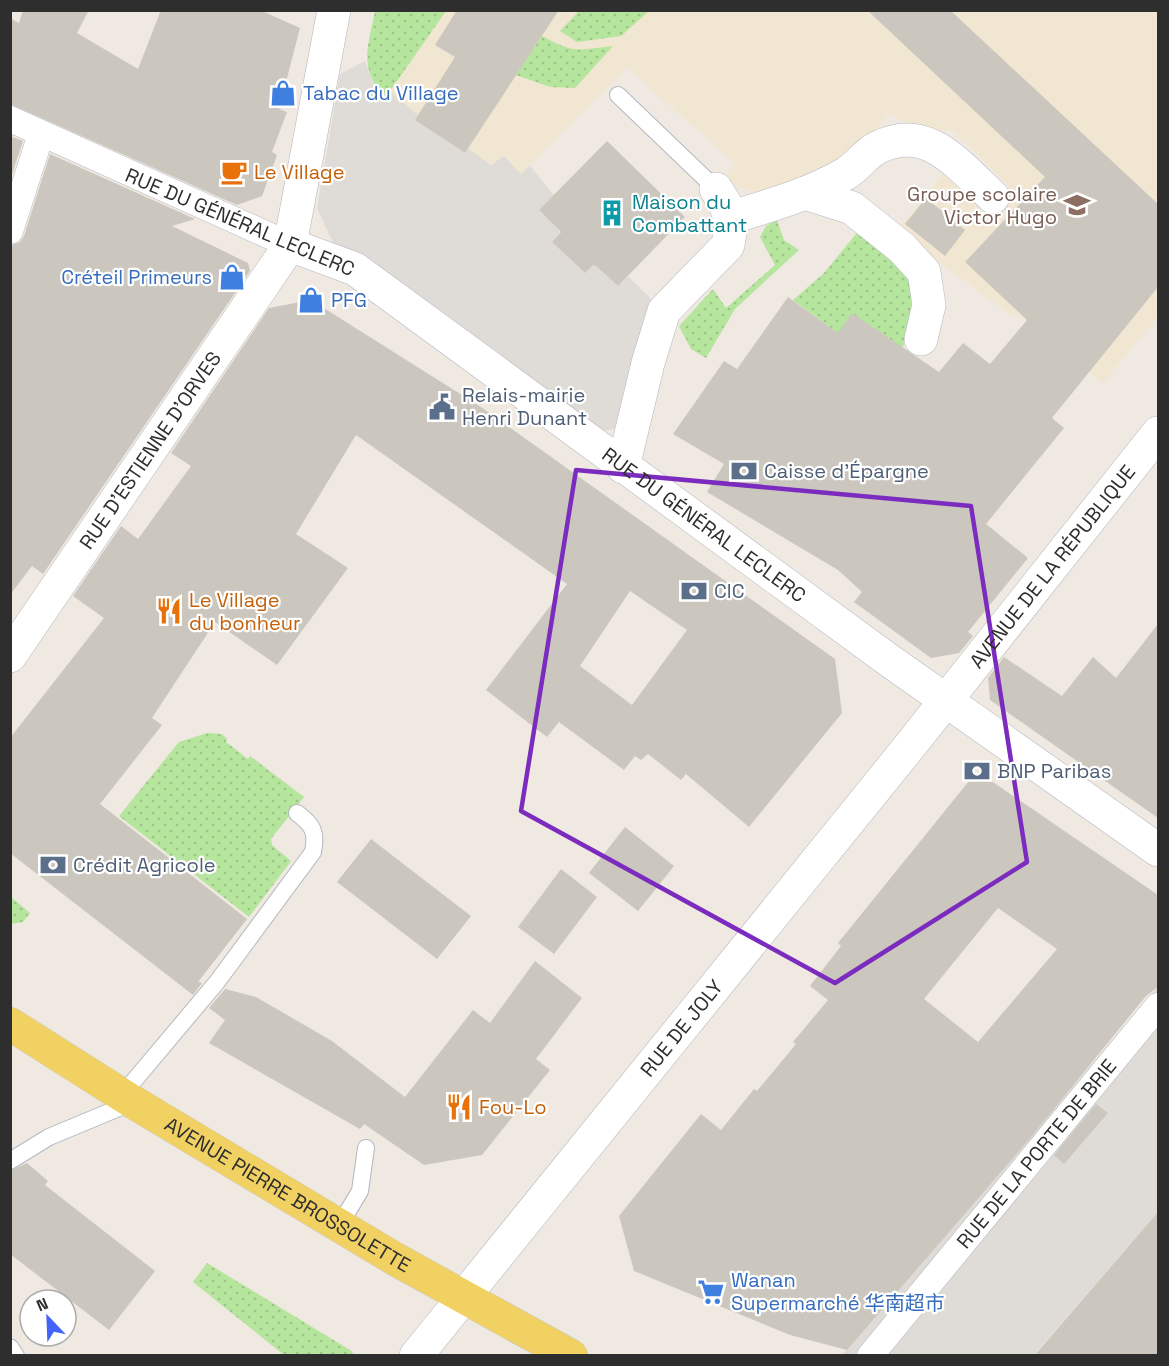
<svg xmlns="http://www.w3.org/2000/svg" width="1169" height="1366" font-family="'Space Grotesk','Noto Sans SC',sans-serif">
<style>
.education{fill:#f0e6d1}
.grass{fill:url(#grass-dots)}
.plaza{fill:#dfdcd8}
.building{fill:#cbc7bf;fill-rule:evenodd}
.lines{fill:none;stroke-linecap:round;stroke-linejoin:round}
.service-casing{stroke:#b4b7c1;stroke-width:18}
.pedestrian-casing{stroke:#b4b7c1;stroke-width:27}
.minor-casing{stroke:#b4b7c1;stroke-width:34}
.primary-casing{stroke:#c9c9c9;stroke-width:34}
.service{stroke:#fff;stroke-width:16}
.pedestrian{stroke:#fff;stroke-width:26}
.minor{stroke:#fff;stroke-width:33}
.primary{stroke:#f2d163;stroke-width:33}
.marked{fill:none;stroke:#7b2cbf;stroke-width:4.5;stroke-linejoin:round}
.labels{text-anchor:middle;stroke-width:4.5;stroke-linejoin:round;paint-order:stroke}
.shop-label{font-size:20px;fill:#366cbe;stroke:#fff;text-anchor:start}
.food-label{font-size:20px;fill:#c56008;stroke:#fff;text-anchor:start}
.education-label{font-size:20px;fill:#785e54;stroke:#fff;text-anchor:end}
.culture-label{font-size:20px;fill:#0d838f;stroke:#fff;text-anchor:start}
.street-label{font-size:20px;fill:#2e2e2e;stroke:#fff}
.service-label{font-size:20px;fill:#4e5e75;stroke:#fff;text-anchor:start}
</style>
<defs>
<pattern id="grass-dots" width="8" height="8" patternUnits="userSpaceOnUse" patternTransform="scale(1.5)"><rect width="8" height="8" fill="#b6e59e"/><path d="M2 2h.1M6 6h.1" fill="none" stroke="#9dc588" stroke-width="1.8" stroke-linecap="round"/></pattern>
</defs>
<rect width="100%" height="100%" fill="#efe9e1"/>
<path class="education" d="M 446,11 L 1158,11 L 1158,316 L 1103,383 L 1017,314 L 1013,317 L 897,231 L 943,174 L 987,217 L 1009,186 L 953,131 L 912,126 L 889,114 L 851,156 L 787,188 L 754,193 L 723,179 L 735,163 L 627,68 L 521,174 L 491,165 L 468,148 L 465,153 L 415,120 L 418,115 L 390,91 Z"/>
<path class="grass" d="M 375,11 L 446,11 L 390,91 L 382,97 C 359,63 368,48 375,11 Z
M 579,11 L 579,10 L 649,11 L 621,36 L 577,42 L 560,31 Z
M 542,36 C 575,54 577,50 613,46 L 575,88 L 550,87 L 516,75 Z
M 777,220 L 784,240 L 799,250 L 735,309 L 706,358 L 691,349 L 679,326 L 713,289 L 726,308 L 775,265 L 760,237 L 766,226 Z
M 860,229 C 873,240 891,252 902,266 C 918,288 911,324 903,347 L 838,333 L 793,300 L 824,273 Z
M 207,733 L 222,734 L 227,739 L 226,742 L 248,759 L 250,756 L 304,797 L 271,839 L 272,845 L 291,861 L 249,917 L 119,816 L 179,742 Z
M 11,897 L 30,913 L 23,922 L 11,924 Z
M 207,1263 L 350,1350 L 355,1355 L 284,1355 L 193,1282 Z"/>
<path class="plaza" d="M 365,61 L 373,83 L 382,96 L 390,91 L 418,115 L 415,120 L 465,153 L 468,148 L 491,165 L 504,156 L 521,174 L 530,166 L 554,195 L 539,210 L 559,230 L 560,233 L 552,242 L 584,272 L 593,265 L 596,266 L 618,286 L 628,276 L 654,302 L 614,429 L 599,431 L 333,243 L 317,208 L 340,74 Z
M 1158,987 L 1158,1212 L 1034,1355 L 841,1356 Z"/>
<path class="building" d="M 23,10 L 89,10 L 77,33 L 138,69 L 161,10 L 260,10 L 300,28 L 279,109 L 287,112 L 272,152 L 277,155 L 262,196 L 237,205 L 10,104 L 10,18 L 19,23 Z
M 457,10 L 559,10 L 465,153 L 415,120 L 455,57 L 435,45 Z
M 867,10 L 950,10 L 1158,204 L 1158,287 L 1052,418 L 1064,428 L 986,524 L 1028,558 L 968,632 L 973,636 L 959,653 L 931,658 L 854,602 L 862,592 L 838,570 L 707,492 L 724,464 L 673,434 L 724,361 L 737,369 L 788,297 L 838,333 L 852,313 L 939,372 L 963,343 L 990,364 L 1027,320 L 965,262 L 1045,177 Z
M 10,136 L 23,141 L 10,180 Z
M 607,141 L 685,217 L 618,286 L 596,266 L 593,265 L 585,273 L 552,242 L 561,232 L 539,210 Z
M 50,154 L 195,219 L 172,226 L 248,263 L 250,271 L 43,574 L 32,566 L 10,595 L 10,246 L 20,242 L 24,236 Z
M 926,198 L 965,230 L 945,256 L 905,224 Z
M 311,300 L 481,407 L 835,659 L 842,713 L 749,827 L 686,774 L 681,780 L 648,754 L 641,760 L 635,756 L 624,770 L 559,722 L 547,737 L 486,690 L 567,584 L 356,435 L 296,534 L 348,568 L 277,665 L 215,622 L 152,718 L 162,725 L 100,804 L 247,919 L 198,982 L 202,983 L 193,995 L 10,853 L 10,738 L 104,618 L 73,596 L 121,526 L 138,539 L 191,466 L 171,453 L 269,308 ZM 630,591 L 687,630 L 632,705 L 580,666 Z
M 1158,624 L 1158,818 L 990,700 L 988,678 L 1004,657 L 1062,696 L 1093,657 L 1116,678 Z
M 978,778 L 987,778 L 1158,895 L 1158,987 L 1146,996 L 1032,1136 L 847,1350 L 790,1335 L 634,1271 L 619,1216 L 701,1114 L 721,1130 L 754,1089 L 757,1091 L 796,1044 L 793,1042 L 828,1000 L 810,986 L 841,946 L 838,943 L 969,781 ZM 998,908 L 1057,949 L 978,1042 L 924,999 Z
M 625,827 L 674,866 L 638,911 L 589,873 Z
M 371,839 L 471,916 L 437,959 L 337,882 Z
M 561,869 L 597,897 L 554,954 L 518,927 Z
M 535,961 L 582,998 L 536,1059 L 550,1070 L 482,1155 L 424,1165 L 364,1124 L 360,1129 L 209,1043 L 225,1020 L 209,1008 L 225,989 L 256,997 L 332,1041 L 405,1097 L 473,1010 L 490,1023 Z
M 1096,1104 L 1108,1113 L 1064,1164 L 1054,1155 Z
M 27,1163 L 48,1181 L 45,1185 L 155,1271 L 109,1330 L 10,1254 L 10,1171 Z
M 1158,1212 L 1158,1356 L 1034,1356 Z"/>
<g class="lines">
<g class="service-casing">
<path id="service" d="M 618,95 L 716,189
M 122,1095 L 217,982 L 313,852 C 317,832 313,825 297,813
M 10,1161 L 49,1137 L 133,1102
M 339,1226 L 360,1191 L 366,1148
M 10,1347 L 16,1356"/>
</g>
<g class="pedestrian-casing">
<g id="pedestrian">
<path d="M 10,119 L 290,245"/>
<path d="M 10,231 L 41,134"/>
<path id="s1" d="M 870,1356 L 1158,1006"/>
</g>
</g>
<g class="minor-casing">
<g id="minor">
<path d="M 805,193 L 852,208 L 902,248 L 924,272 L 929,305 L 921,339"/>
<path d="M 729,218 C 768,206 809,195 845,174 C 857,167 865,154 877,148 C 928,122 959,166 993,197"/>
<path id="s2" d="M 290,245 L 355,269 L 890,661 L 1158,850"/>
<path d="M 623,467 L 648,363 L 664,311 L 728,245 L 731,226 L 726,205 L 716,189"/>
<path id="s3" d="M 10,656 L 290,245 L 334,10"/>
<path id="s4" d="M 416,1356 L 909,747 L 1158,433"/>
</g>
</g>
<g class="primary-casing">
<g id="primary">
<path id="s5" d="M 10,1024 L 133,1102 L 395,1259 L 571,1356"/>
</g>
</g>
<use href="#service" class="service"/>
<use href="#pedestrian" class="pedestrian"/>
<use href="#minor" class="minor"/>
<use href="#primary" class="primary"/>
</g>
<path class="marked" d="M 576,470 L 971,506 L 1027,862 L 835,983 L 521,811 Z"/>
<defs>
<g id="shop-bare" transform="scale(2.07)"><path d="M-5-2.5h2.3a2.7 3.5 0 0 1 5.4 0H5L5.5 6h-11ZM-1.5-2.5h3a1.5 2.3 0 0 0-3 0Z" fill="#3f7fe0" stroke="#fff" stroke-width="2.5" paint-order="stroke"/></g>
<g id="cafe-bare" transform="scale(2.07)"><path d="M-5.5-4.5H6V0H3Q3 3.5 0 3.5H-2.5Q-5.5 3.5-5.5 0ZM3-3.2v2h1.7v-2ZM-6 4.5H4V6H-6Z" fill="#e8710a" stroke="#fff" stroke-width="2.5" paint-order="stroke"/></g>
<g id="school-bare" transform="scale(2.07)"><path d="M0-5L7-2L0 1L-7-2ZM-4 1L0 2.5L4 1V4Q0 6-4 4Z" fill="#8d6e63" stroke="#fff" stroke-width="2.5" paint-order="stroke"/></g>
<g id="building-bare" transform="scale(2.07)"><path d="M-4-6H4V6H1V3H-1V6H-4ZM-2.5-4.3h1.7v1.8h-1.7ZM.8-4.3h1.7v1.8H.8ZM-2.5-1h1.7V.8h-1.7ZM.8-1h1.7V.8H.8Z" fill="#0f9aa8" stroke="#fff" stroke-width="2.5" paint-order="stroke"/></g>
<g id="civic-bare" transform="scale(2.07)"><path d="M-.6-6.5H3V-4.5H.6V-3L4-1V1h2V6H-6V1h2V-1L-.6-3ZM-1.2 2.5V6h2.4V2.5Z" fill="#5c6f8a" stroke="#fff" stroke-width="2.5" paint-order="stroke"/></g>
<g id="bank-bare" transform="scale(2.07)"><path d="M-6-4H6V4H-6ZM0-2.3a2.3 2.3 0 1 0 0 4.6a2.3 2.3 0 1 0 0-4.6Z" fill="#5c6f8a" stroke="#fff" stroke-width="2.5" paint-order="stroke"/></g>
<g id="restaurant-bare" transform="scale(2.07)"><path d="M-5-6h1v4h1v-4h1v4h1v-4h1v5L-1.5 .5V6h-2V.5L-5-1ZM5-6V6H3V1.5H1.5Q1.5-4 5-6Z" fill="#e8710a" stroke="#fff" stroke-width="2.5" paint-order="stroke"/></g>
<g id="supermarket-bare" transform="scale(2.07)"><path d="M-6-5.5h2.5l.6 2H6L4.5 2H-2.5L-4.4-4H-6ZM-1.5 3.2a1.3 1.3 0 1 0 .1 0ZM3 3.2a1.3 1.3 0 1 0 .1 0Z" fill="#3f7fe0" stroke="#fff" stroke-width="2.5" paint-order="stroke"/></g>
</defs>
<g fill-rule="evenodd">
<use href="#shop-bare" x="283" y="93"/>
<use href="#cafe-bare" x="234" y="172"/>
<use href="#school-bare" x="1077" y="205"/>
<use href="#building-bare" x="612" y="213"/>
<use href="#shop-bare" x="232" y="277"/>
<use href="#shop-bare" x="311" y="300"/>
<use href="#civic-bare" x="442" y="407"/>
<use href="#bank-bare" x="744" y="471"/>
<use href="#bank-bare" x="694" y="591"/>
<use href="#restaurant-bare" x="169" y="611"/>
<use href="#bank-bare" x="977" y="771"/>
<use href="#bank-bare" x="53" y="865"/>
<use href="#restaurant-bare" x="459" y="1107"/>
<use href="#supermarket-bare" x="711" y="1292"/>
</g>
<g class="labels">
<g class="shop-label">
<text x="303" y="100">Tabac du Village</text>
<text x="212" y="284" text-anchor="end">Créteil Primeurs</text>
<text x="331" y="307">PFG</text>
<text x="731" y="1287">Wanan<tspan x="731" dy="23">Supermarché 华南超市</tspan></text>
</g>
<g class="food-label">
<text x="254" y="179">Le Village</text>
<text x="189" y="607">Le Village<tspan x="189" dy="23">du bonheur</tspan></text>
<text x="479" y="1114">Fou-Lo</text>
</g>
<g class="education-label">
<text x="1057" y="201">Groupe scolaire<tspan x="1057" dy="23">Victor Hugo</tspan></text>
</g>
<g class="culture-label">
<text x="632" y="209">Maison du<tspan x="632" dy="23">Combattant</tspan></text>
</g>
<g class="street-label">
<text transform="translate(240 222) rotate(23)" y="7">RUE DU GÉNÉRAL LECLERC</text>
<text dy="7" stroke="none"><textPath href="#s3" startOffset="249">RUE D'ESTIENNE D'ORVES</textPath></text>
<text dy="7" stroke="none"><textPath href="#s2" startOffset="502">RUE DU GÉNÉRAL LECLERC</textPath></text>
<text dy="7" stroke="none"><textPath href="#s4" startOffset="1014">AVENUE DE LA RÉPUBLIQUE</textPath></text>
<text dy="7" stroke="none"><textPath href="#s4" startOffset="422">RUE DE JOLY</textPath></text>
<text dy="7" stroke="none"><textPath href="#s1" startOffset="262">RUE DE LA PORTE DE BRIE</textPath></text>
<text dy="7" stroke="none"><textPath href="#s5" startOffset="326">AVENUE PIERRE BROSSOLETTE</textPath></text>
</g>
<g class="service-label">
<text x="462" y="402">Relais-mairie<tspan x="462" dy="23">Henri Dunant</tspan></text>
<text x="764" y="478">Caisse d'Épargne</text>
<text x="714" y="598">CIC</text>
<text x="997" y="778">BNP Paribas</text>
<text x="73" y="872">Crédit Agricole</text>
</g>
</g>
<rect width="1169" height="1366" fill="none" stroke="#2e2e2e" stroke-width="24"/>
<g transform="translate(48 1318) rotate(337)"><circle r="28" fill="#ffffff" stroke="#ababab" stroke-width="1.5"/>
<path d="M0-4.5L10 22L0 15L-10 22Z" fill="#4264fb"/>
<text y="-9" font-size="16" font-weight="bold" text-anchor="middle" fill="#2e2e2e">N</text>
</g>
</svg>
